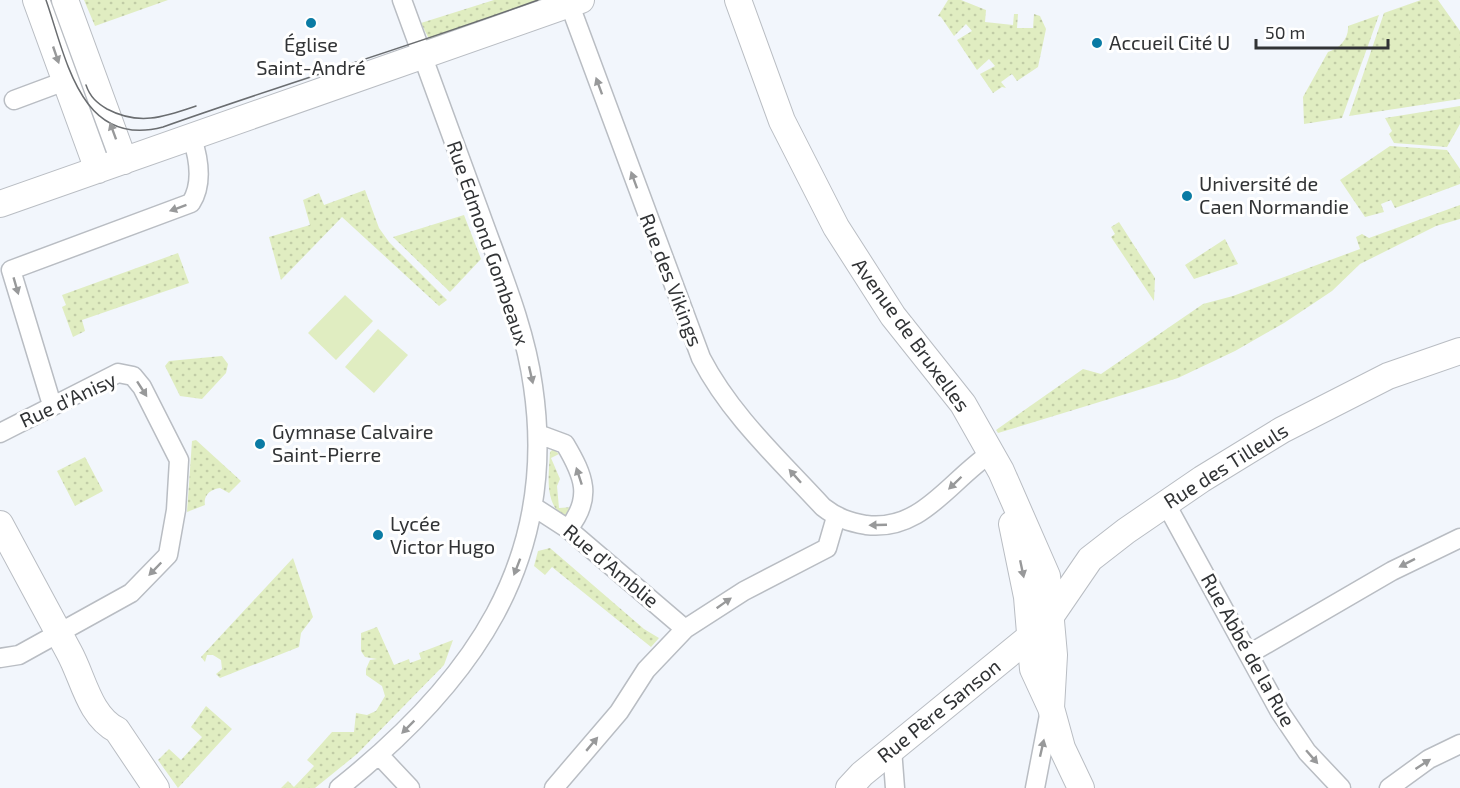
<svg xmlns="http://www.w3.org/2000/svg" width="1460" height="788" font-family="'Exo 2',sans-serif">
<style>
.grass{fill:url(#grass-dots)}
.pitch{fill:#e0edc1}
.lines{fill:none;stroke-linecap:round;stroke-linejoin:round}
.street-casing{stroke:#b9bdc3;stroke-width:21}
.secondary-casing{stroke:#b9bdc3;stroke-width:28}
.street{stroke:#fff;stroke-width:18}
.secondary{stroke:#fff;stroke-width:26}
.tram{stroke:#6a6d70;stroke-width:1.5}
.oneway{fill:#98999a}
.poi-dot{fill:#0a7ba4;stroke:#fff;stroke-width:2}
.labels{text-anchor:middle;stroke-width:6;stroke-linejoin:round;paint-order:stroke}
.poi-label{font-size:20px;fill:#313335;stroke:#fff;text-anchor:start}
.street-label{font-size:20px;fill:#313335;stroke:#fff}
</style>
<defs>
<pattern id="grass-dots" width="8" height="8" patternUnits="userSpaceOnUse" patternTransform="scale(1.5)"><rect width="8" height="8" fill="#e0edc1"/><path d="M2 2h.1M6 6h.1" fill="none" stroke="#c1cca6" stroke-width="1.8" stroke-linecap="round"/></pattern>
</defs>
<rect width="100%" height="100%" fill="#f2f6fc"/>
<path class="grass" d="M 84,0 L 168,0 L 95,26 Z
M 494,0 L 549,0 L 437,43 L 428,37 L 421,23 Z
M 948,0 L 961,0 L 986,10 L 985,22 L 1013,25 L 1014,14 L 1018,14 L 1017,28 L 1033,28 L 1034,14 L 1040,16 L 1046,29 L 1038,67 L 1017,81 L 1012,74 L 1001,82 L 1006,88 L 1002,87 L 993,93 L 980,74 L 995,66 L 989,59 L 977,70 L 957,40 L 972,31 L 966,24 L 954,36 L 941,17 L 938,16 Z
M 1421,0 L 1438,0 L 1460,31 L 1460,99 L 1349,116 L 1384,13 Z
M 1379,15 L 1342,118 L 1304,124 L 1303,97 L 1328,52 C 1339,49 1349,39 1348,26 Z
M 1460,106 L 1460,124 L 1447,147 L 1394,143 L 1389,134 L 1392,131 L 1385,118 Z
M 1390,146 L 1447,150 L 1460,169 L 1460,184 L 1395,208 L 1391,200 L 1381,204 L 1384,212 L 1365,217 L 1340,180 Z
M 365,190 L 379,228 L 389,242 L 447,300 L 439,306 L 342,217 L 281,280 L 269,237 L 310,225 L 303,200 L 319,193 L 324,205 Z
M 1460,205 L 1460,219 L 1436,226 L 1360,264 L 1332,291 L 1284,323 L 1235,351 L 1178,378 L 998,433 L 996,430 L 1083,369 L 1101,374 L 1203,304 L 1233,296 L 1360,249 L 1356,237 L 1362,234 L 1369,238 Z
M 464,215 L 481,259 L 450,292 L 393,237 Z
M 1119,222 L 1155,278 L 1154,301 L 1111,237 L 1115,234 L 1111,227 Z
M 1225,239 L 1238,264 L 1194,279 L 1185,265 Z
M 178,253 L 189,283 L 82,320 L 85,331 L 73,337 L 62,307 L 66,305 L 62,295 Z
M 222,356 L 228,364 L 226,373 L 202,399 L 180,396 L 165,366 L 169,361 Z
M 196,440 L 241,481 L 229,493 L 220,488 C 211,489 203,495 205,505 L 187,512 L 192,441 Z
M 553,449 L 559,454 L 551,458 L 560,479 L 557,486 L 559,508 L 574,507 L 568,515 L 562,516 C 544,500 549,474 550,452 Z
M 85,457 L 103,491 L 75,506 L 57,471 Z
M 550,548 L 644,629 L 659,638 L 651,647 L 552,567 L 545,575 L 534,566 L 538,551 Z
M 293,558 L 313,617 L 301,633 L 299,647 L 220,678 L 216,674 L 222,669 L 221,660 L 213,655 L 207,655 L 205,662 L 201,657 Z
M 377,627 L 394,665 L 409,659 L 410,663 L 421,659 L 419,653 L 453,640 L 444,665 L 357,754 L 315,788 L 281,788 L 288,781 L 294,787 L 314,766 L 307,760 L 332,732 L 354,732 L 356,713 L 367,715 L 376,711 L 385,696 L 382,686 L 366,675 L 366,669 L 370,660 L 377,659 L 365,657 L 361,651 L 361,633 Z
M 206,706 L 232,729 L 178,788 L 158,760 L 169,749 L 181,760 L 202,737 L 191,727 Z"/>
<path class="pitch" d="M 345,295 L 373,321 L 336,360 L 308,333 Z
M 378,329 L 408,355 L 374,393 L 345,367 Z"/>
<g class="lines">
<g class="street-casing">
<path id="street" d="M 568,0 L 701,358 C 731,416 780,460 823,507 C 837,518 849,522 866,525 C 922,532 950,480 991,453
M 14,100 L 65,81
M 52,405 L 11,270 L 191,203 C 203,184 199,159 192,138
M 0,433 L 118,373 L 133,376 L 142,387 L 179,460 L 176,510 L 168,555 L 131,593 L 19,655 L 0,658
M 538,434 L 565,444 C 584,476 593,498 568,529
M 1166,504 L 1280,712 L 1307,752 L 1341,788
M 534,507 L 568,529 L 685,629
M 1249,654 L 1392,571 L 1460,538
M 892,749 L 895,788
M 379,755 L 410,788
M 339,788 C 471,683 559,562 533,386 C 525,327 500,269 480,213 C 454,142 428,71 402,0
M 554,788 L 619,712 L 646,670 L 685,629 L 744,591 L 827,548 L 836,517
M 1035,788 L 1050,710
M 1389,788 L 1429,759 L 1460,744"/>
</g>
<g class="secondary-casing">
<path id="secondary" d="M 36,0 L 98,170
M 65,0 L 124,161
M 738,0 L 782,121 L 836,227 L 893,316 L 963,404 L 1001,471 L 1047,576 L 1054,655 L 1051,708
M 0,204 L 581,0
M 0,524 C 23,567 46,609 69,652 C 83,677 89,716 117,730 L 156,788
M 1012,524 L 1027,597 L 1033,669 L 1051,708 L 1062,748 L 1081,788
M 849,788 L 862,774 L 1031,636 L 1051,616 L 1090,559 L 1126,531 L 1202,479 L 1282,430 L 1388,376 L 1460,351"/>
</g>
<use href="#street" class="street"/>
<use href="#secondary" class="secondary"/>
<path class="tram" d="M 46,0 C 66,57 80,149 163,127 C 287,83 414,45 538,0
M 86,85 C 90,97 97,103 107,109 C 139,126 164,117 196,106"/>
</g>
<defs><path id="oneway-solid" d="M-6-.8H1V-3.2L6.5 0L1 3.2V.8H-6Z" transform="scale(1.5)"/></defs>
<g class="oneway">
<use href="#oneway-solid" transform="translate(56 55) rotate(71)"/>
<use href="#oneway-solid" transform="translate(599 86) rotate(-110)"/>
<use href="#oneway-solid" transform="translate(113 131) rotate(-110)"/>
<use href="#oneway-solid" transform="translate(634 180) rotate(-110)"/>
<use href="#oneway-solid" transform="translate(178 208) rotate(160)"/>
<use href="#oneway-solid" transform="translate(16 286) rotate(74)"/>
<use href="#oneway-solid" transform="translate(531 375) rotate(77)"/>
<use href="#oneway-solid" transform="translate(142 389) rotate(57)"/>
<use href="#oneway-solid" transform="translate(579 476) rotate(-108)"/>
<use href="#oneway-solid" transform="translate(795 476) rotate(-132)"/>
<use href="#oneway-solid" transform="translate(955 483) rotate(136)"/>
<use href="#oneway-solid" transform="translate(878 525) rotate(178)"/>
<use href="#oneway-solid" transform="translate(1407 563) rotate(153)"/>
<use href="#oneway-solid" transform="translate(517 567) rotate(111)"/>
<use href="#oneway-solid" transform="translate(155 569) rotate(134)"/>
<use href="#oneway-solid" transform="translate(1022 569) rotate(78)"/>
<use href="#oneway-solid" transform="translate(724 603) rotate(-35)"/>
<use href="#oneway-solid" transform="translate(408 727) rotate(135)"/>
<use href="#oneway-solid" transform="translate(592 744) rotate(-50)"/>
<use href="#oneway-solid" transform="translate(1042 748) rotate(-77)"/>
<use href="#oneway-solid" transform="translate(1312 757) rotate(49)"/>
<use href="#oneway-solid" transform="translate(1423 764) rotate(-33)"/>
</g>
<g class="poi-dot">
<circle cx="311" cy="23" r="6"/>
<circle cx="1097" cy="43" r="6"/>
<circle cx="1187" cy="196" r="6"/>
<circle cx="260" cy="444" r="6"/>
<circle cx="378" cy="535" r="6"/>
</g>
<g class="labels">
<g class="poi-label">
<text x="1109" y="50">Accueil Cité U</text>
<text x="311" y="52" text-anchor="middle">Église<tspan x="311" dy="23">Saint-André</tspan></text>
<text x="1199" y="191">Université de<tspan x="1199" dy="23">Caen Normandie</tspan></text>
<text x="272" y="439">Gymnase Calvaire<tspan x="272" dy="23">Saint-Pierre</tspan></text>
<text x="390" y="531">Lycée<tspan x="390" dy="23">Victor Hugo</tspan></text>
</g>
<g class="street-label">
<text transform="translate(488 243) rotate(71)" y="7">Rue Edmond Gombeaux</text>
<text transform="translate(671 280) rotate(69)" y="7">Rue des Vikings</text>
<text transform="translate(911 335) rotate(54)" y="7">Avenue de Bruxelles</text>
<text transform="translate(68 400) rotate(-25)" y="7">Rue d'Anisy</text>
<text transform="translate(1226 466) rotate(-32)" y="7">Rue des Tilleuls</text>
<text transform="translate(611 566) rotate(40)" y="7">Rue d'Amblie</text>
<text transform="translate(1248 650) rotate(61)" y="7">Rue Abbé de la Rue</text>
<text transform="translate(939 711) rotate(-39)" y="7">Rue Père Sanson</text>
</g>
</g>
<path d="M1256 39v9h132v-9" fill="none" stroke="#313335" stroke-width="3"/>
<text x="1265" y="39" font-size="18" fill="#313335" stroke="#ffffff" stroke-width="4.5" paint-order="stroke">50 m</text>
</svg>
